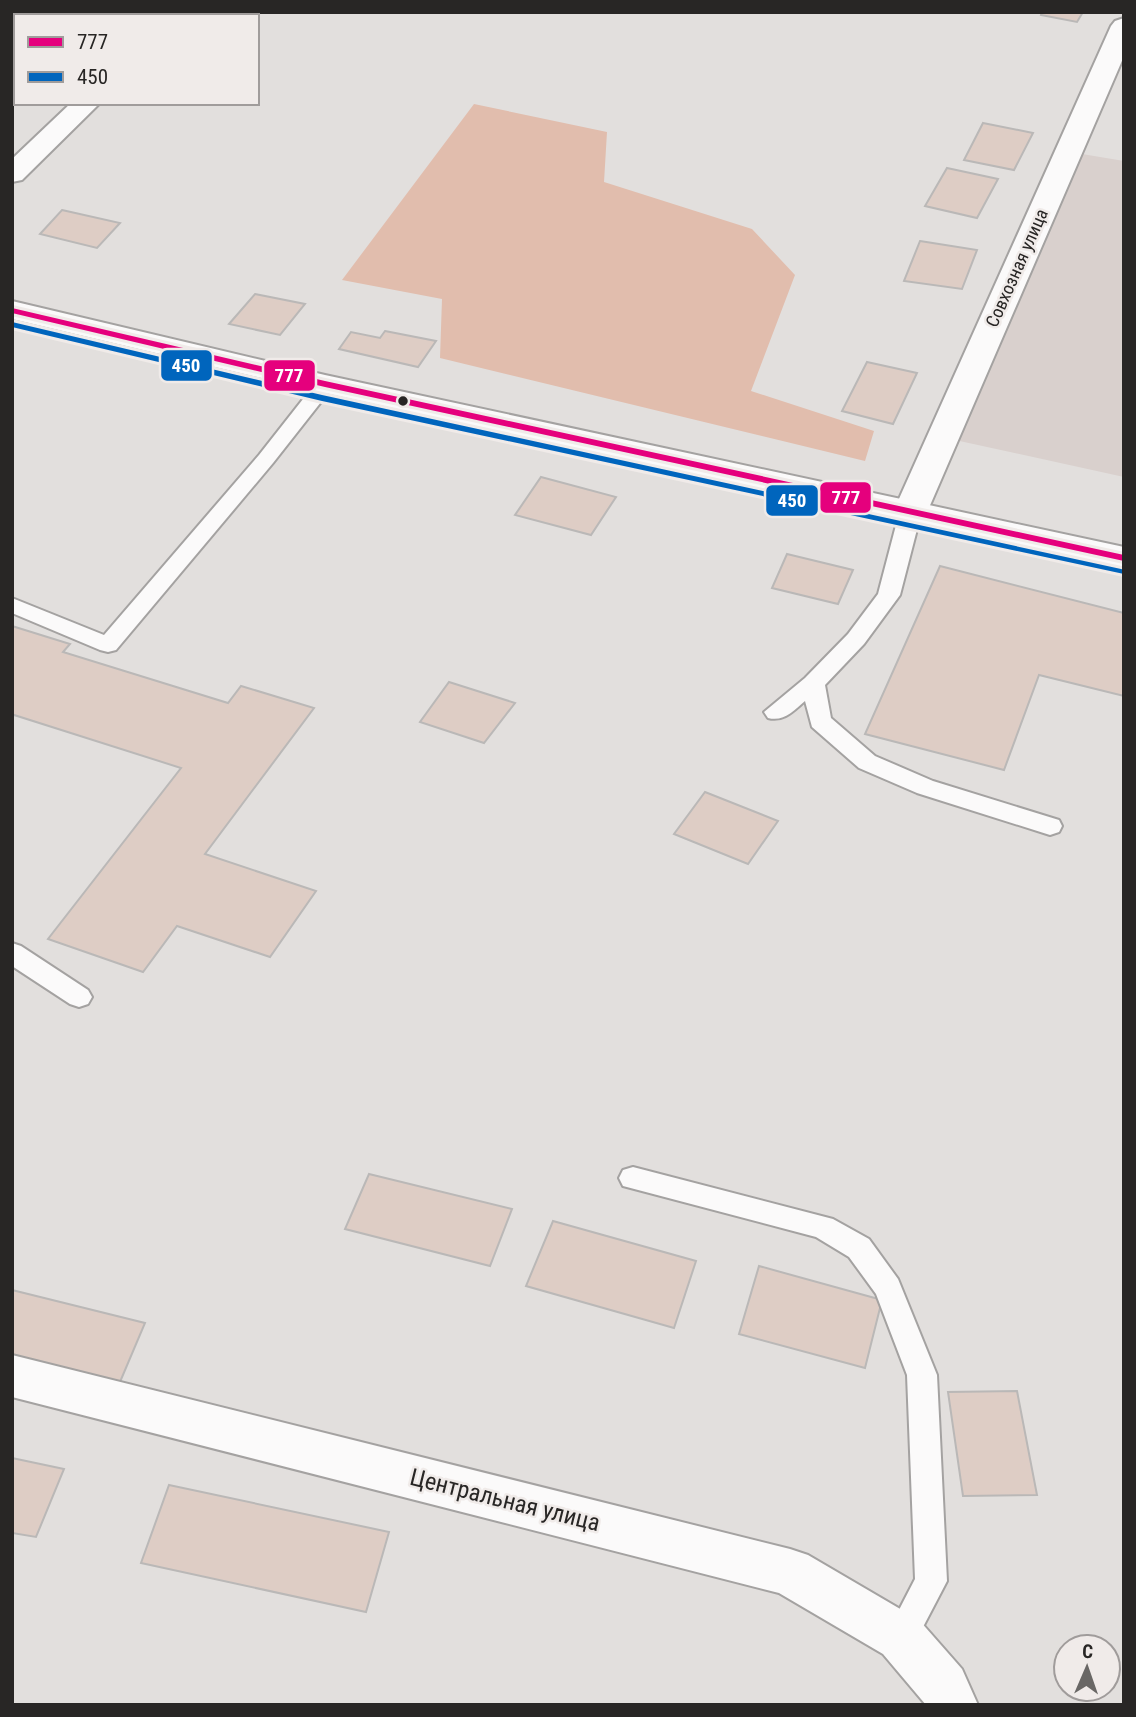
<svg xmlns="http://www.w3.org/2000/svg" width="1136" height="1717" font-family="'Roboto Condensed',sans-serif">
<style>
.built{fill:#d9d0cd}
.green{fill:#e1bdad}
.building{fill:#decdc5;stroke:#bab8b7;stroke-width:2}
.lines{fill:none;stroke-linecap:round;stroke-linejoin:round}
.lane-casing{stroke:#a4a2a1;stroke-width:4}
.street-casing{stroke:#a4a2a1;stroke-width:4}
.secondary-casing{stroke:#a4a2a1;stroke-width:4}
.lane{fill:#fbfafa;fill-rule:evenodd}
.street{fill:#fbfafa;fill-rule:evenodd}
.secondary{fill:#fbfafa;fill-rule:evenodd}
.bus-1-casing{stroke:#f0ebe9;stroke-width:6}
.bus-2-casing{stroke:#f0ebe9;stroke-width:6}
.bus-1{fill:#e5007d;fill-rule:evenodd}
.bus-2{fill:#0065bd;fill-rule:evenodd}
.bus-dot{fill:#282625;stroke:#f0ebe9;stroke-width:2.5}
.labels{text-anchor:middle;stroke-width:5;stroke-linejoin:round;paint-order:stroke}
.far-street-label{font-size:18px;fill:#282625;stroke:#f0ebe9}
.near-street-label{font-size:24px;fill:#282625;stroke:#f0ebe9}
.line-badge{stroke:#f0ebe9;stroke-width:2.5}
.badge-label{font-size:19px;text-anchor:middle;font-weight:bold;fill:#fff}
</style>
<rect width="100%" height="100%" fill="#e2dfdd"/>
<path class="built" d="M 1082,154 L 1124,161 L 1124,477 L 955,440 Z"/>
<path class="green" d="M 474,104 L 607,132 L 604,182 L 752,229 L 795,275 L 751,391 L 874,431 L 865,461 L 440,358 L 442,299 L 342,280 Z"/>
<path class="building" d="M 1042,12 L 1083,12 L 1077,22 L 1041,15 Z
M 983,123 L 1033,133 L 1014,170 L 964,160 Z
M 947,168 L 998,179 L 977,218 L 925,206 Z
M 62,210 L 120,223 L 97,248 L 40,234 Z
M 920,241 L 977,250 L 962,289 L 904,281 Z
M 255,294 L 305,304 L 280,335 L 229,324 Z
M 385,331 L 436,341 L 418,367 L 339,349 L 351,332 L 380,338 Z
M 867,362 L 917,373 L 893,424 L 842,411 Z
M 541,477 L 616,497 L 591,535 L 515,515 Z
M 787,554 L 853,570 L 838,604 L 772,588 Z
M 940,566 L 1124,613 L 1124,696 L 1039,675 L 1004,770 L 865,734 Z
M 12,626 L 70,644 L 63,652 L 228,703 L 241,686 L 314,708 L 205,854 L 316,891 L 270,957 L 177,926 L 143,972 L 48,939 L 181,768 L 14,715 L 12,717 Z
M 449,682 L 515,703 L 484,743 L 420,722 Z
M 705,792 L 778,821 L 748,864 L 674,834 Z
M 369,1174 L 512,1209 L 490,1266 L 345,1229 Z
M 553,1221 L 696,1261 L 674,1328 L 526,1286 Z
M 759,1266 L 882,1300 L 865,1368 L 739,1334 Z
M 12,1290 L 145,1323 L 117,1389 L 12,1362 Z
M 1017,1391 L 1037,1495 L 963,1496 L 948,1392 Z
M 12,1458 L 64,1469 L 36,1537 L 12,1533 Z
M 169,1485 L 389,1532 L 366,1612 L 141,1563 Z"/>
<g class="lines">
<g class="lane-casing">
<path id="lane" d="M 325,378 L 332,380 L 335,384 L 332,388 L 273,463 L 116,650 L 108,652 L 100,650 L 12,613 L 12,598 L 104,635 L 259,455 L 318,380 Z
M 911,503 L 918,505 L 922,510 L 900,595 L 864,644 L 825,685 L 831,718 L 875,756 L 933,781 L 1059,820 L 1062,826 L 1059,832 L 1050,835 L 917,793 L 859,768 L 812,727 L 805,701 C 793,711 784,722 768,718 L 764,712 L 805,678 L 848,634 L 878,594 L 900,510 L 904,505 Z
M 12,943 L 21,946 L 88,990 L 92,997 L 88,1004 L 79,1007 L 70,1004 L 12,966 Z
M 633,1167 L 833,1219 L 869,1239 L 898,1279 L 937,1375 L 947,1581 L 912,1648 L 901,1653 L 890,1648 L 885,1637 L 915,1579 L 907,1375 L 876,1294 L 849,1257 L 816,1237 L 623,1186 L 619,1178 L 623,1170 Z"/>
</g>
<g class="street-casing">
<path id="street" d="M 171,12 L 196,12 L 194,16 L 169,16 Z
M 1124,18 L 1124,56 L 928,510 L 923,517 L 911,520 L 899,517 L 894,510 L 1111,26 L 1115,21 Z
M 71,103 L 100,103 L 22,180 L 12,182 L 12,159 Z
M 12,1355 L 790,1549 L 808,1555 L 919,1620 L 962,1669 L 978,1705 L 926,1705 L 883,1654 L 779,1593 L 12,1397 Z"/>
</g>
<g class="secondary-casing">
<path id="secondary" d="M 12,301 L 325,375 L 1124,547 L 1124,569 L 325,393 L 12,319 Z"/>
</g>
<use href="#lane" class="lane"/>
<use href="#street" class="street"/>
<use href="#secondary" class="secondary"/>
<g class="bus-1-casing">
<path id="bus-1" d="M 12,308 L 325,381 L 1124,555 L 1124,561 L 325,387 L 12,313 Z"/>
</g>
<g class="bus-2-casing">
<path id="bus-2" d="M 12,322 L 322,395 L 1121,569 L 1124,570 L 1124,574 L 322,401 L 12,327 Z"/>
</g>
<use href="#bus-1" class="bus-1"/>
<use href="#bus-2" class="bus-2"/>
</g>
<circle class="bus-dot" cx="403" cy="401" r="6"/>
<g class="labels">
<g class="far-street-label">
<text transform="translate(1017 268) rotate(-66)" y="6">Совхозная улица</text>
</g>
<g class="near-street-label">
<text transform="translate(505 1500) rotate(14)" y="8">Центральная улица</text>
</g>
</g>
<g class="line-badge">
<rect x="160" y="349" width="53" height="33" rx="7" fill="#0065bd"/>
<rect x="263" y="359" width="53" height="33" rx="7" fill="#e5007d"/>
<rect x="819" y="481" width="53" height="33" rx="7" fill="#e5007d"/>
<rect x="765" y="484" width="54" height="33" rx="7" fill="#0065bd"/>
</g>
<g class="badge-label">
<text x="186" y="372">450</text>
<text x="289" y="382">777</text>
<text x="846" y="504">777</text>
<text x="792" y="507">450</text>
</g>
<rect width="1136" height="1717" fill="none" stroke="#282625" stroke-width="28"/>
<rect x="14" y="14" width="245" height="91" fill="#f0ebe9" stroke="#a09c9b" stroke-width="2"/>
<rect x="28" y="37" width="35" height="10" fill="#e5007d" stroke="#a09c9b" stroke-width="2"/>
<text x="77" y="49" font-size="21" fill="#282625">777</text>
<rect x="28" y="72" width="35" height="10" fill="#0065bd" stroke="#a09c9b" stroke-width="2"/>
<text x="77" y="84" font-size="21" fill="#282625">450</text>
<g transform="translate(1087 1668) rotate(2)"><circle r="33" fill="#f0ebe9" stroke="#a09c9b" stroke-width="2"/>
<path d="M0-5L12 26L0 18L-12 26Z" fill="#696765"/>
<text y="-10" font-size="19" font-weight="bold" text-anchor="middle" fill="#282625">С</text>
</g>
</svg>
